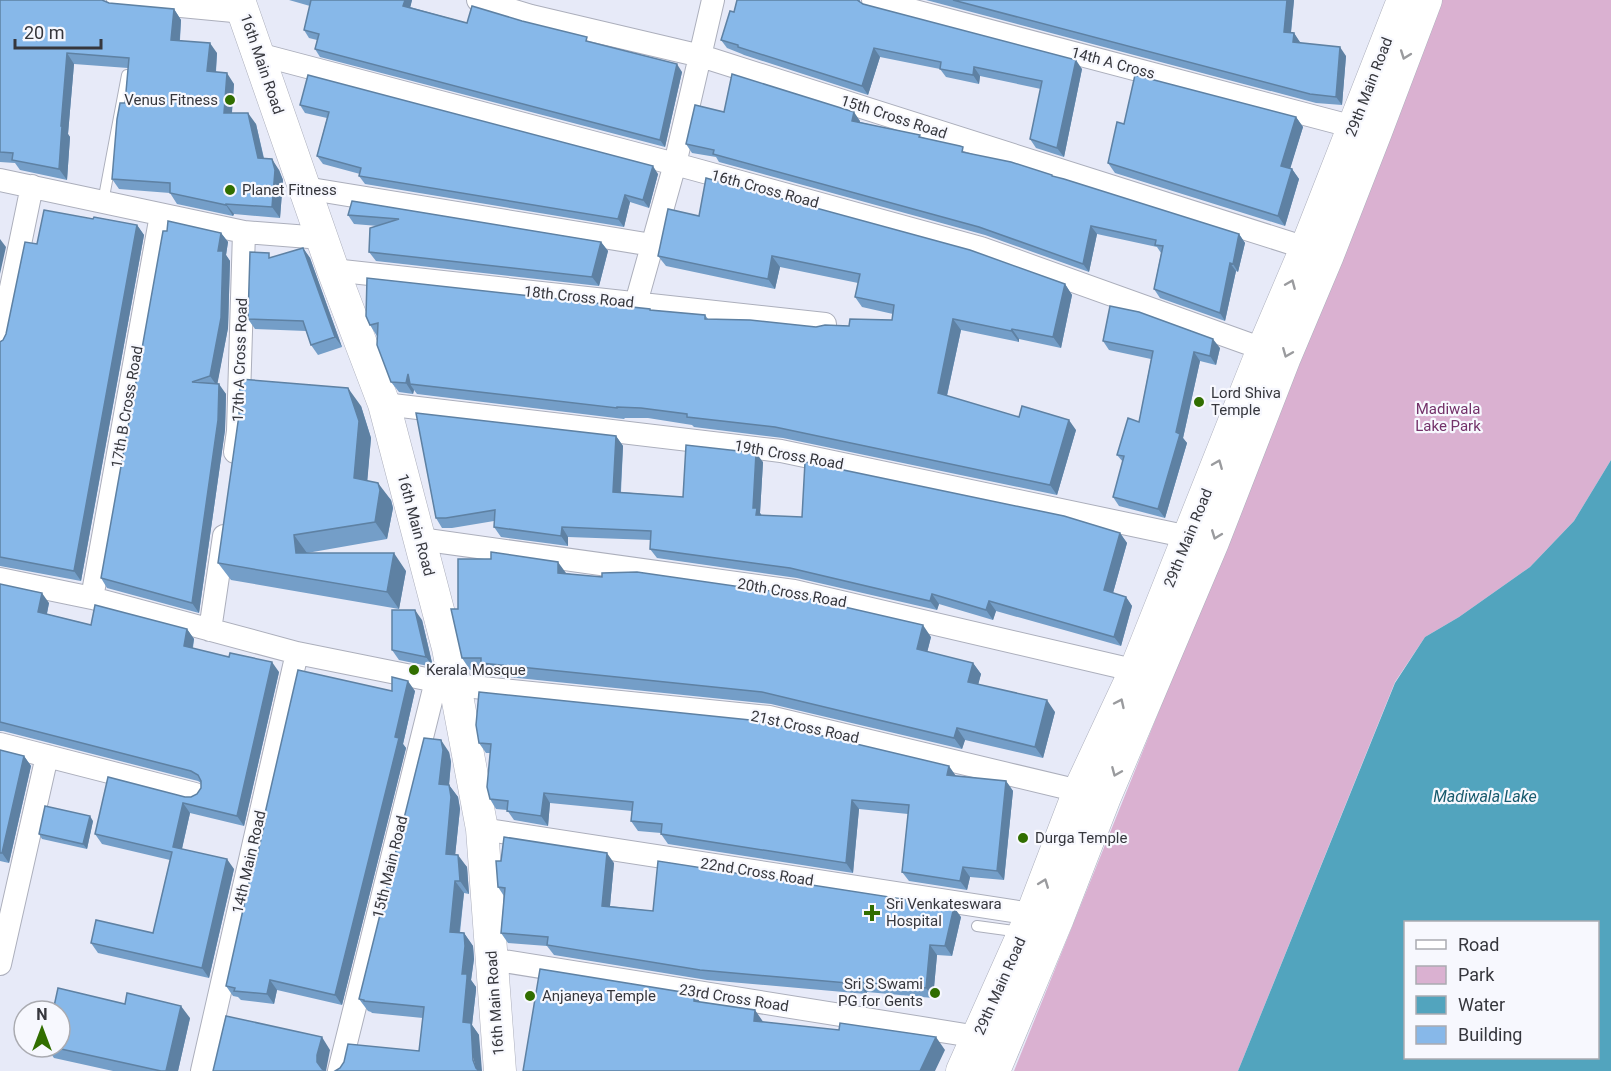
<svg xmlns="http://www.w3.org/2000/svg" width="1611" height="1071" font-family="Roboto,sans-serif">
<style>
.green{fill:#dab1d1}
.water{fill:#52a4be;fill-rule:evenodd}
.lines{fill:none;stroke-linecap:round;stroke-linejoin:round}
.lane-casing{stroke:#acafbc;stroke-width:12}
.street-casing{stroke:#acafbc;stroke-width:24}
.secondary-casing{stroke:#acafbc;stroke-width:33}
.lane{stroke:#fff;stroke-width:10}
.street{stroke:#fff;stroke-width:22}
.secondary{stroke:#fff;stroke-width:32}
.wall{fill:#749ec8}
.shaded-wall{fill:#5e81a3}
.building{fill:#87b8e9;stroke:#5e81a3;stroke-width:1.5}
.oneway{stroke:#9a9b9e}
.poi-dot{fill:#316e00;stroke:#f7f8fe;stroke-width:2}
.labels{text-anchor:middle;stroke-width:4.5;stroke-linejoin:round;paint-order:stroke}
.street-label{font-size:15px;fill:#36373d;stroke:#f7f8fe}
.poi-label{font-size:15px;fill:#36373d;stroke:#f7f8fe;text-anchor:start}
.park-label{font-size:15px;fill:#733169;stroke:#f7f8fe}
.water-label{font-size:16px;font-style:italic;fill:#175a6d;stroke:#f7f8fe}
</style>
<rect width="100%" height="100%" fill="#e7eaf8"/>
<path class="green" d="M 1437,0 L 1611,0 L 1611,460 L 1574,521 L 1530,567 L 1459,617 L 1425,637 L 1395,682 L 1238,1071 L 1014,1071 L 1159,711 Z"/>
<path class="water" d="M 1611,460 L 1611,1071 L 1238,1071 L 1395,683 L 1425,637 L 1459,617 L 1530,567 L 1574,521 ZM 1406,922 L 1598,922 L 1598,1058 L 1406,1058 Z"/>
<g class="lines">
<g class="lane-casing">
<path id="lane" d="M 103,202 L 127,75
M 977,926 L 1021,932"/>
</g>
<g class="street-casing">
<path id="street" d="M 118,0 L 244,12
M 478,0 L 531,16 L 701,56 L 1306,248
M 873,0 L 1354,127
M 258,54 L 675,164 L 981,248 L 1263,349
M 0,180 L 244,232 L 322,238
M 305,188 L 652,245
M 333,270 L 825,324
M 636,303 L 675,164 L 713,0
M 0,341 L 32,186
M 384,404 L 781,451 L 1189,537
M 235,452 L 238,431 L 244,232
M 420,539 L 794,591 L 1150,674
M 0,579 L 92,598 L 297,653 L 436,681
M 92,598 L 161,215
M 210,630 L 224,536
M 0,744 L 195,794
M 482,829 L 1032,914
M 491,959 L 978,1037
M 0,964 L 47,756
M 202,1071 L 297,653
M 339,1071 L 436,681 L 454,685 L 769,717 L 1079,791"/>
</g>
<g class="secondary-casing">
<path id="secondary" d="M 239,0 L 333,270 L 384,404 L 448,648 L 482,829 L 500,1071
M 962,1071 L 1032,914 L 1079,791 L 1135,671 L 1263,349 L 1306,248 L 1403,0
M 994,1071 L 1058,918 L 1105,797 L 1213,542 L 1285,357 L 1328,255 L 1376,132 L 1426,0"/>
</g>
<use href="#lane" class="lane"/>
<use href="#street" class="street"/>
<use href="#secondary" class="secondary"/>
</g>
<path class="wall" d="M 0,0 L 105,1 L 109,3 L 174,9 L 181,20 L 180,40 L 217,53 L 216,72 L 234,84 L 232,113 L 256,124 L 264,158 L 279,170 L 283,180 L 280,218 L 234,214 L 233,216 L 177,204 L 170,193 L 119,189 L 112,179 L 125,103 L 128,68 L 74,64 L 68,134 L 70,137 L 67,180 L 20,170 L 15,163 L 0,162 Z
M 289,0 L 412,0 L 410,7 L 467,23 L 591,43 L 682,72 L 665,147 L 320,57 L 315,49 L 317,40 L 309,38 L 304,30 L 310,6 Z
M 860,0 L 860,2 L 863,4 L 1082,69 L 1064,157 L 1036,148 L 1030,139 L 1041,89 L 980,76 L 979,84 L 946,77 L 940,69 L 880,57 L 868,95 L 744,55 L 742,54 L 727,48 L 721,40 L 734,12 Z
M 926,0 L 1294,0 L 1291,33 L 1294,33 L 1300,43 L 1346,56 L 1342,105 L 1316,103 Z
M 300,105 L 658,174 L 649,208 L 630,202 L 624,227 L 365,184 L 359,176 L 360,174 L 323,164 L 317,156 L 327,118 L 305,113 Z
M 724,112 L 860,121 L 860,122 L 922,137 L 967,153 L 1052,175 L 1053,177 L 1239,234 L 1245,243 L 1238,272 L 1236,271 L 1225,321 L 1160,298 L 1154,289 L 1161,253 L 1157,247 L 1097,234 L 1089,272 L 985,235 L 719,162 L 716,157 L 692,153 L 686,144 Z
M 1296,117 L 1303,127 L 1290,168 L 1292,169 L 1299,179 L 1285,226 L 1115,173 L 1108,163 L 1124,124 Z
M 352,201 L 601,242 L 608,251 L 599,286 L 376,261 L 369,252 L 378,226 L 354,224 L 348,215 Z
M 699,216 L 1065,284 L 1072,295 L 1061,348 L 1019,339 L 1019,342 L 961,330 L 947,396 L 1019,417 L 1076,430 L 1057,495 L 783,438 L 694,427 L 692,425 L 648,418 L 625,418 L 624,419 L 417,394 L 414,390 L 413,394 L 399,392 L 391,382 L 377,336 L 370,325 L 366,316 L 650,309 L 651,310 L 705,315 L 708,319 L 816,327 L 849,326 L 892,320 L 893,314 L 862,307 L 855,297 L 858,283 L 780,267 L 775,289 L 666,266 L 658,256 Z
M 93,219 L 137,225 L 144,235 L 81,581 L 0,566 L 0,342 L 3,340 L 6,334 L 37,244 Z
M 167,231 L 221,233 L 228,242 L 226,255 L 230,261 L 228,328 L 217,384 L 226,394 L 225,430 L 199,613 L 107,588 L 101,578 Z
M 303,248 L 310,258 L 342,347 L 318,355 L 311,345 L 306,331 L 255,329 L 248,319 L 273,257 Z
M 1103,341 L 1220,348 L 1216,365 L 1200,361 L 1183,438 L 1187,443 L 1165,518 L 1119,506 L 1113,497 L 1123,462 L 1117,455 L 1139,422 L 1151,359 L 1109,350 Z
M 361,406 L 371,438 L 367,481 L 391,500 L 393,508 L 387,539 L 307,553 L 406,571 L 399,609 L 231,580 L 218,563 Z
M 616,436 L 623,446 L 621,492 L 683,497 L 763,462 L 760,513 L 762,516 L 1120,533 L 1127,543 L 1113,593 L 1126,597 L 1132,606 L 1121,646 L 996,611 L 993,620 L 939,604 L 937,610 L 797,578 L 657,558 L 650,549 L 651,540 L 568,537 L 568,546 L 501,537 L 494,527 L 494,521 L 452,528 L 442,528 L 436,518 Z
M 566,573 L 931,637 L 927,652 L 973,663 L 981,674 L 978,684 L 1055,712 L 1043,758 L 965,740 L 962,749 L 771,704 L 489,675 L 485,669 L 470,670 L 462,658 L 458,609 Z
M 0,584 L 49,603 L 47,614 L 91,625 L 187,629 L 194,639 L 193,648 L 279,672 L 244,826 L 190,813 L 182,849 L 234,869 L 209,978 L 98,953 L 91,943 L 153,933 L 170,860 L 102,844 L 95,834 L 185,797 L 191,797 L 197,794 L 201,788 L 201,783 L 198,781 L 3,731 L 0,731 Z
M 422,620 L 433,667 L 399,660 L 392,650 Z
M 392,691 L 415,691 L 403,744 L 406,748 L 342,1005 L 277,990 L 274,1004 L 241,1000 L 238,997 L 233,996 L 226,986 L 265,824 L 263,822 Z
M 479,743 L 956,776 L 1006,781 L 1013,791 L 1004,880 L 970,877 L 967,890 L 909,881 L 902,872 L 908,814 L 859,809 L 853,873 L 668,844 L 661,834 L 661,833 L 638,831 L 631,821 L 632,811 L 550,803 L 548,826 L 514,820 L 507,810 L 496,809 L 490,799 L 490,753 L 486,753 Z
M 0,750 L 24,756 L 31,766 L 9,863 L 0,861 Z
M 449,752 L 451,762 L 449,785 L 458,797 L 460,809 L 455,855 L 467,867 L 469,894 L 464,893 L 460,933 L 464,933 L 473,946 L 474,959 L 471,980 L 476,987 L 476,990 L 472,1025 L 479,1035 L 419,1051 L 423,1018 L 372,1013 L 371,1012 L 368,1011 L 359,999 Z
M 93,821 L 87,849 L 42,839 L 39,834 Z
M 614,863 L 610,906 L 653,911 L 961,917 L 952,956 L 937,955 L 933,998 L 867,992 L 866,994 L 707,980 L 554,955 L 547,946 L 508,943 L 501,933 L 504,896 L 498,887 Z
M 190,1018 L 178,1071 L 113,1071 L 54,1058 L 46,1047 L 52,1047 Z"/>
<path class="shaded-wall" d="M 405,0 L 412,0 L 409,13 L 403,6 Z
M 1287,0 L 1294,0 L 1290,41 L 1284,32 Z
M 174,9 L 181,20 L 179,50 L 171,40 Z
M 1294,33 L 1300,42 L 1299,51 L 1293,42 Z
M 210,43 L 217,53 L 215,82 L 207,71 Z
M 1340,47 L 1346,56 L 1342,105 L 1336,97 Z
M 874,48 L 880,57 L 868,95 L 862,86 Z
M 67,53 L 74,64 L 68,134 L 70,137 L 67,180 L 59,169 L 61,126 Z
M 1076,60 L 1082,69 L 1064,157 L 1057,148 Z
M 677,64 L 682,72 L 665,147 L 660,140 Z
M 974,67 L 980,76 L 979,84 L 973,75 Z
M 227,73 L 234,84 L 231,123 L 224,113 Z
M 854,112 L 860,121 L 857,129 L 852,121 Z
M 248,113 L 256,124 L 266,169 L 258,158 Z
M 1296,117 L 1303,127 L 1288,176 L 1281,166 Z
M 272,159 L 279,170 L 283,180 L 280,218 L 272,207 Z
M 653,166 L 658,174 L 649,208 L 643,200 Z
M 1292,169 L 1299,179 L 1285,226 L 1278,216 Z
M 625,195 L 630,202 L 624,227 L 618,219 Z
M 226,204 L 234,214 L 233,216 L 226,205 Z
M 137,225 L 144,235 L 81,581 L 74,571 Z
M 1091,226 L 1097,234 L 1089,272 L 1083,264 Z
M 221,233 L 228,242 L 226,255 L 230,261 L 228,328 L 217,386 L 210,376 L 218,251 Z
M 1239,234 L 1245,243 L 1238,272 L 1233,264 Z
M 0,239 L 6,247 L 0,274 Z
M 601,242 L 608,251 L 599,286 L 592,277 Z
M 303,248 L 310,258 L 342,347 L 335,337 Z
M 772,256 L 780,267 L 775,289 L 768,279 Z
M 1230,263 L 1236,271 L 1225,321 L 1220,313 Z
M 1065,284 L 1072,295 L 1061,348 L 1053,337 Z
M 953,319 L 961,330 L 945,404 L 938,393 Z
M 1012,329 L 1019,339 L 1019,342 L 1011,331 Z
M 1213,339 L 1220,348 L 1216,365 L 1210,356 Z
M 1194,352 L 1200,361 L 1183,438 L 1187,443 L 1165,518 L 1158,509 L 1176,432 Z
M 408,374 L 410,384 L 414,390 L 413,394 L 406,383 Z
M 219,384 L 226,394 L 225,430 L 199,613 L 192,603 Z
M 348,388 L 361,406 L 371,438 L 366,496 L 354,478 Z
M 1069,420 L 1076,430 L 1057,495 L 1050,485 Z
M 616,436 L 623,446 L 620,501 L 613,492 Z
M 756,453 L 763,462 L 760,513 L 764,518 L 756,515 L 753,508 Z
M 378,483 L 391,500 L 393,508 L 387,539 L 375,522 Z
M 562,527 L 568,537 L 568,546 L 561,536 Z
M 1120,533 L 1127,543 L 1111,600 L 1104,590 Z
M 294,535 L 307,553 L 296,553 Z
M 394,553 L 406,571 L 399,609 L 387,592 Z
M 558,562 L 566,573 L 566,584 L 558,573 Z
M 42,593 L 49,603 L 45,622 L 38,612 Z
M 932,594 L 939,604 L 937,610 L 930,601 Z
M 1126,597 L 1132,606 L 1121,646 L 1114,637 Z
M 989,601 L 996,611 L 993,620 L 986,610 Z
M 415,610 L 422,620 L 433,667 L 426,657 Z
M 923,625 L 931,637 L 925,661 L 917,649 Z
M 187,629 L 194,639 L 191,656 L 184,646 Z
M 272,662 L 279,672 L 244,826 L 237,816 Z
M 973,663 L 981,674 L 976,693 L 968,682 Z
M 408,681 L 415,691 L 403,744 L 406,748 L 342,1005 L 335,995 Z
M 1047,700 L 1055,712 L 1043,758 L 1035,747 Z
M 957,728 L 965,740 L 962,749 L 954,738 Z
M 441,740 L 449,752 L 451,762 L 448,796 L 439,784 Z
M 24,756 L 31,766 L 9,863 L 2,853 Z
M 949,766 L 956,776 L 947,775 Z
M 1006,781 L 1013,791 L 1004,880 L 997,871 Z
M 449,785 L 458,797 L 460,809 L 454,866 L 446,854 Z
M 544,793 L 550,803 L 548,826 L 541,816 Z
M 852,800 L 859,809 L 853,873 L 846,863 Z
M 183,803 L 190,813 L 180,857 L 173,847 Z
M 90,816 L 93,821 L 87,849 L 83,844 Z
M 607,853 L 614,863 L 609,916 L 602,906 Z
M 458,855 L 467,867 L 469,894 L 460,881 Z
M 227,859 L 234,869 L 209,978 L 202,968 Z
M 963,867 L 970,877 L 967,890 L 960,881 Z
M 455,881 L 464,893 L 458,944 L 450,932 Z
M 954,907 L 961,917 L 952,956 L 945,946 Z
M 464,933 L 473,946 L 474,959 L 471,980 L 476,987 L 476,990 L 472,1025 L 479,1035 L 482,1071 L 478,1071 L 476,1068 L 463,1022 L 462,974 Z
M 930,945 L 937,955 L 933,998 L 926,988 Z
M 270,980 L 277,990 L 274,1004 L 267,994 Z
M 860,982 L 867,992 L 866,994 L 859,984 Z
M 694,994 L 704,1007 L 694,1001 Z
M 181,1006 L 190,1018 L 178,1071 L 166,1071 Z
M 755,1010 L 764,1023 L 754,1021 Z
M 322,1037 L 330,1050 L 326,1071 L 323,1071 L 317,1062 L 317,1055 Z
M 936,1037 L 945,1050 L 935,1071 L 920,1071 Z"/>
<path class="building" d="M 0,0 L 102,0 L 109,3 L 174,9 L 171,40 L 210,43 L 207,71 L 227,73 L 224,113 L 248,113 L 258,158 L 272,159 L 275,170 L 272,207 L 226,204 L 226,205 L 170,193 L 170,183 L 112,179 L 117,119 L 120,103 L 125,103 L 129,58 L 67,53 L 61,126 L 62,126 L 59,169 L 12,160 L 13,153 L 0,152 Z
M 311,0 L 405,0 L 403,6 L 467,23 L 472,6 L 522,21 L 587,37 L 586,41 L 677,64 L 660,140 L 315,49 L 319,34 L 304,30 Z
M 737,0 L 857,0 L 863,4 L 1076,60 L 1057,148 L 1030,139 L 1042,81 L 974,67 L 973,75 L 940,69 L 941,62 L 874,48 L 862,86 L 738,47 L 738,45 L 721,40 L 730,11 L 734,12 Z
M 953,0 L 1287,0 L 1284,32 L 1294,33 L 1293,42 L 1340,47 L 1336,97 L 1310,94 Z
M 732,74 L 854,112 L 852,121 L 920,135 L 919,137 L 960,146 L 963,147 L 962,152 L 1011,162 L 1052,175 L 1052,176 L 1064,179 L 1239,234 L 1233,264 L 1230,263 L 1220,313 L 1154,289 L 1163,246 L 1155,245 L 1156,240 L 1091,226 L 1083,264 L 979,227 L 713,154 L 714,150 L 686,144 L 695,105 L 724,112 Z
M 308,75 L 653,166 L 643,200 L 625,195 L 618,219 L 359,176 L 361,168 L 317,156 L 329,112 L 300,105 Z
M 1135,75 L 1296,117 L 1281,166 L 1292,169 L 1278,216 L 1108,163 L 1117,122 L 1124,124 Z
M 706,178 L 970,250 L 1065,284 L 1053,337 L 1012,329 L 1011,331 L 953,319 L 938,393 L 1019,417 L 1022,406 L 1069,420 L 1050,485 L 775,427 L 687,417 L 687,414 L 641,408 L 617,407 L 617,408 L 410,384 L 408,374 L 406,383 L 391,382 L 377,345 L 378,323 L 370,325 L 366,316 L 367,278 L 650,309 L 650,310 L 705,315 L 705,319 L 750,320 L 816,327 L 825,325 L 849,326 L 850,319 L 892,320 L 894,305 L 855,297 L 860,274 L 772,256 L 768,279 L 658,256 L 668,209 L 699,216 Z
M 352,201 L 601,242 L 592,277 L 369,252 L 370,228 L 399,219 L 348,215 Z
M 44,210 L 93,219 L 94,217 L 137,225 L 74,571 L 0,557 L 0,342 L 3,340 L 6,334 L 25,242 L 37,244 Z
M 168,221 L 221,233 L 218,251 L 223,251 L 221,318 L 210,376 L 192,382 L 219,384 L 218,420 L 192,603 L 101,578 L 163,231 L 167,231 Z
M 303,248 L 335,337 L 311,345 L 303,321 L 248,319 L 250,252 L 269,253 L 269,258 Z
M 1110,306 L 1139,312 L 1213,339 L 1210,356 L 1194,352 L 1176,432 L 1180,434 L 1158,509 L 1113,497 L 1124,456 L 1117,455 L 1128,418 L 1139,422 L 1153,351 L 1103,341 Z
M 240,379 L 348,388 L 359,421 L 354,478 L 378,483 L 380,490 L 375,522 L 294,535 L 296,553 L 394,553 L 387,592 L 218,563 L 239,415 Z
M 416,413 L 616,436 L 613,492 L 683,497 L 686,445 L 756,453 L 753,508 L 757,508 L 756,515 L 802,517 L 805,462 L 1064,516 L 1120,533 L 1104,590 L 1126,597 L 1114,637 L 989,601 L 986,610 L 932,594 L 930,601 L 790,568 L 650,549 L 651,531 L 562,527 L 561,536 L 494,527 L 495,510 L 446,518 L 436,518 Z
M 491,552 L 558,562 L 558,573 L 602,577 L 602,573 L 637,572 L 784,593 L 923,625 L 917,649 L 973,663 L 968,682 L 1047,700 L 1035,747 L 957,728 L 954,738 L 762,692 L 481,663 L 481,658 L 462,658 L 451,609 L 458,609 L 458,559 L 491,559 Z
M 0,584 L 42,593 L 38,612 L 91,625 L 95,605 L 187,629 L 184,646 L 229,657 L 230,653 L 272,662 L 237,816 L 183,803 L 173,847 L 227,859 L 202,968 L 91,943 L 96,920 L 153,933 L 172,852 L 95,834 L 108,777 L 185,797 L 191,797 L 197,794 L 201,788 L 201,781 L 198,775 L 191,771 L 0,722 Z
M 392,610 L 415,610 L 426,657 L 392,650 Z
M 298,670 L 392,691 L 392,677 L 408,681 L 395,737 L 399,738 L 335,995 L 270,980 L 267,994 L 234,991 L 235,988 L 226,986 L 253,865 L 255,865 L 265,822 L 263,822 Z
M 479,692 L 760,721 L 949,766 L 947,775 L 1006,781 L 997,871 L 963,867 L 960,881 L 902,872 L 909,805 L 852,800 L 846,863 L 661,834 L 662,824 L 631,821 L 633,802 L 544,793 L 541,816 L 507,811 L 508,801 L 490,799 L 487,787 L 491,744 L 479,743 L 476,725 Z
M 424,738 L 441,740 L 443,750 L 439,784 L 449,785 L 451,797 L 446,854 L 458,855 L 460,881 L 455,881 L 450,932 L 464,933 L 465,946 L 462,974 L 467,974 L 467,978 L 463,1022 L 471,1023 L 473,1060 L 476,1068 L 479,1071 L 335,1071 L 340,1068 L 344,1062 L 348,1044 L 419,1051 L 424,1007 L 364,1001 L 364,1000 L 359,999 Z
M 0,750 L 24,756 L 2,853 L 0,853 Z
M 45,806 L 90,816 L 83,844 L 39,834 Z
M 504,837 L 607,853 L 602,906 L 653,911 L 658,861 L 954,907 L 945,946 L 930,945 L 926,988 L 860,982 L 859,984 L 700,970 L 547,945 L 548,937 L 501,933 L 505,888 L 498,887 L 496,861 L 501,861 Z
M 540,969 L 694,994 L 694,1001 L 755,1010 L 754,1021 L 839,1030 L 840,1023 L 936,1037 L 920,1071 L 523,1071 Z
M 58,988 L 125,1004 L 127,993 L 181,1006 L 166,1071 L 161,1071 L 52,1047 L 60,1047 L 60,1011 L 53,1011 Z
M 226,1016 L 322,1037 L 317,1055 L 317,1062 L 322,1069 L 326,1071 L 213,1071 Z"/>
<defs><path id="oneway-chevron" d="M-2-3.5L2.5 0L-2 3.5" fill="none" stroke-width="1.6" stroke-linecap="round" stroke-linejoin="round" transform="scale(1.5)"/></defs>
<g class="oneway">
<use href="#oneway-chevron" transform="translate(1405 55) rotate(110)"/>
<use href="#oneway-chevron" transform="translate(1291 284) rotate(-67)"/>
<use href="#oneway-chevron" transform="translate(1287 353) rotate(112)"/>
<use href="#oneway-chevron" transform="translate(1218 464) rotate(-68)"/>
<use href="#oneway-chevron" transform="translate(1216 535) rotate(111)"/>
<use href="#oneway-chevron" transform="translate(1120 703) rotate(-65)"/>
<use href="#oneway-chevron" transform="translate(1116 772) rotate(113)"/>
<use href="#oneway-chevron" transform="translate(1044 883) rotate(-69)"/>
</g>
<g class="poi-dot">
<circle cx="230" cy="100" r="6"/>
<circle cx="230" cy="190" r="6"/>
<circle cx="1199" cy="402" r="6"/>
<circle cx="414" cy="670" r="6"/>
<circle cx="1023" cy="838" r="6"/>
<path d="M869 904h6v6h6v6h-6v6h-6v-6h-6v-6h6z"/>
<circle cx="935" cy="993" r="6"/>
<circle cx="530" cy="996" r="6"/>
</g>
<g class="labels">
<g class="street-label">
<text transform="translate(1113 63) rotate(15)" y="5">14th A Cross</text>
<text transform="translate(262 64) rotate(71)" y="5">16th Main Road</text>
<text transform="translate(1369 87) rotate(-69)" y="5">29th Main Road</text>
<text transform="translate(894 117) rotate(18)" y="5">15th Cross Road</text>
<text transform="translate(765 189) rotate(15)" y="5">16th Cross Road</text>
<text transform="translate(579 297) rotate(6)" y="5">18th Cross Road</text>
<text transform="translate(240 360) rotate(-88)" y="5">17th A Cross Road</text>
<text transform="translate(127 407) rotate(-80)" y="5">17th B Cross Road</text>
<text transform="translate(789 455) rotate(10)" y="5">19th Cross Road</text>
<text transform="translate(416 525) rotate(75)" y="5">16th Main Road</text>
<text transform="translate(1188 538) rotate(-68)" y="5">29th Main Road</text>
<text transform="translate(792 593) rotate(10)" y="5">20th Cross Road</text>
<text transform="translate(805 727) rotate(12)" y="5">21st Cross Road</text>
<text transform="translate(249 862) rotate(-77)" y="5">14th Main Road</text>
<text transform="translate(390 867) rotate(-76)" y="5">15th Main Road</text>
<text transform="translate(757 872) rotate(9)" y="5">22nd Cross Road</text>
<text transform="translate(1000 986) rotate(-66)" y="5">29th Main Road</text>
<text transform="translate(734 998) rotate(9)" y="5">23rd Cross Road</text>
<text transform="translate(495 1003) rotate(-94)" y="5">16th Main Road</text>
</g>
<g class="poi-label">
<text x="218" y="105" text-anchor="end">Venus Fitness</text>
<text x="242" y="195">Planet Fitness</text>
<text x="1211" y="398">Lord Shiva<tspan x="1211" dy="17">Temple</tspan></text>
<text x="426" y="675">Kerala Mosque</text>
<text x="1035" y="843">Durga Temple</text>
<text x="886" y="909">Sri Venkateswara<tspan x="886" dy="17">Hospital</tspan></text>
<text x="923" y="989" text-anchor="end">Sri S Swami<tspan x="923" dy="17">PG for Gents</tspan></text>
<text x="542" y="1001">Anjaneya Temple</text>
</g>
<g class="park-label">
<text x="1448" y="414">Madiwala<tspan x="1448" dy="17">Lake Park</tspan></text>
</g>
<g class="water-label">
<text x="1485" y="802">Madiwala Lake</text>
</g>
</g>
<rect x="1404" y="921" width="195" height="138" fill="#f7f8fe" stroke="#aaabb1" stroke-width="1.5"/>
<rect x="1416" y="940" width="30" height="9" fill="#ffffff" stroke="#aaabb1" stroke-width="1.5"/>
<text x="1458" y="951" font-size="18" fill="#36373d">Road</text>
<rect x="1416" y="966" width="30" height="18" fill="#dab1d1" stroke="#aaabb1" stroke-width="1.5"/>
<text x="1458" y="981" font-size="18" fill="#36373d">Park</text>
<rect x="1416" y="996" width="30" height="18" fill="#52a4be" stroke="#aaabb1" stroke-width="1.5"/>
<text x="1458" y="1011" font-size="18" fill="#36373d">Water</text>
<rect x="1416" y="1026" width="30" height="18" fill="#87b8e9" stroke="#aaabb1" stroke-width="1.5"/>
<text x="1458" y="1041" font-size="18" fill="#36373d">Building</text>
<g transform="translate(42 1029)"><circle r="28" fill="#f7f8fe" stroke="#aaabb1" stroke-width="1.5"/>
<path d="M0-4.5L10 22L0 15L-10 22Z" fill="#316e00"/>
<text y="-9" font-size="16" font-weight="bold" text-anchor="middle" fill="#36373d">N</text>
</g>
<path d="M15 39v9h86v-9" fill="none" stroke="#36373d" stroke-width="3"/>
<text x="24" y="39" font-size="18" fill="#36373d" stroke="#f7f8fe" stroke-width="4.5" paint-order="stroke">20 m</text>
</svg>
